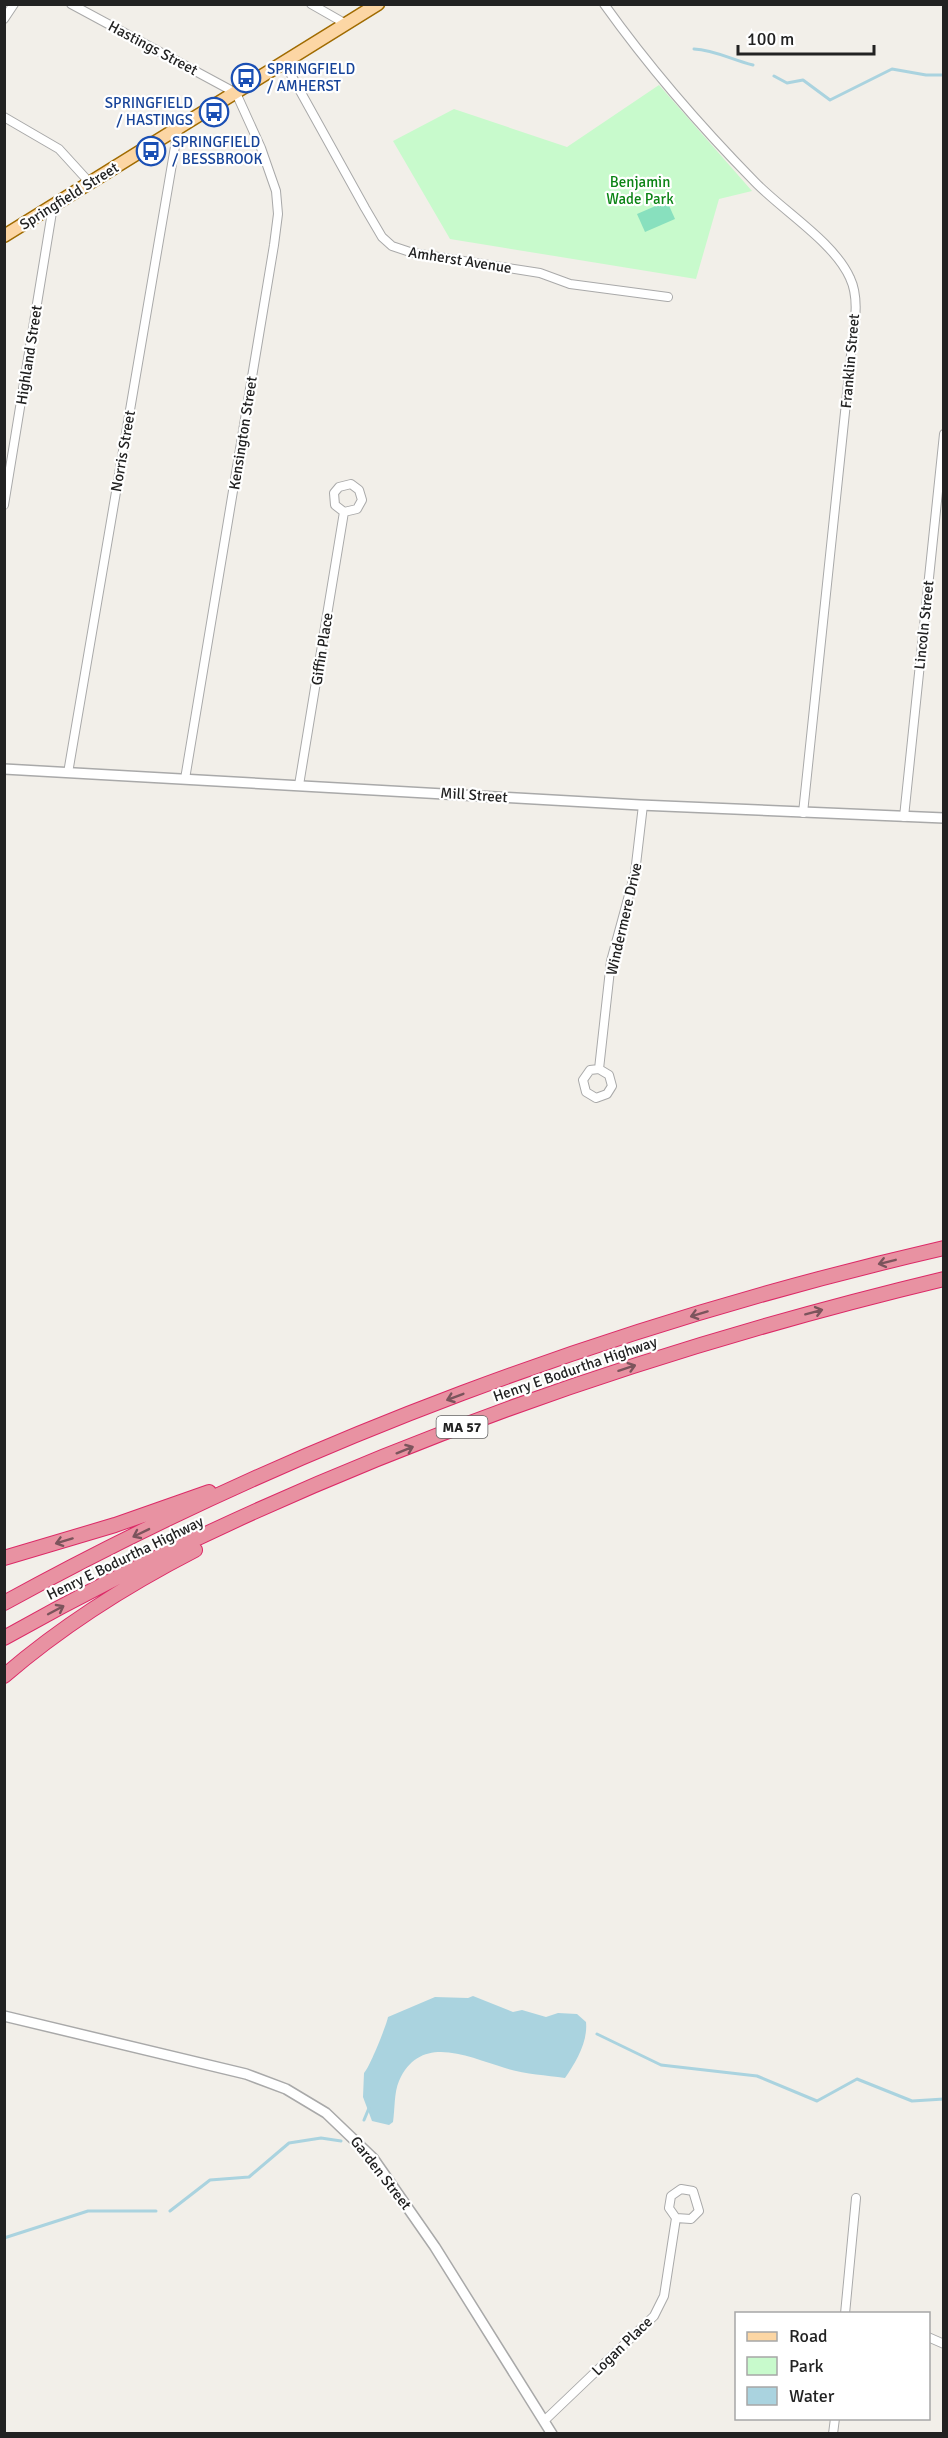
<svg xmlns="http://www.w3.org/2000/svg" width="948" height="2438" font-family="Signika,sans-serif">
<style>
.park{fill:#c8facc}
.pitch{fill:#88e0be}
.water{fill:#aad3df}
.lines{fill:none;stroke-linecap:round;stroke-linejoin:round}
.stream{stroke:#aad3df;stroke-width:3}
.minor-casing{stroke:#a9a9a9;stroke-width:10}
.tertiary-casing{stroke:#a9a9a9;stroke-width:12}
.primary-casing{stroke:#a06b00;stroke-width:15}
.motorway-casing{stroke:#dc2a67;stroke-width:16}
.minor{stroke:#fff;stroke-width:8}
.tertiary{stroke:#fff;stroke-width:9}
.primary{stroke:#fcd6a4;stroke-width:12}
.motorway{stroke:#e892a2;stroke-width:14}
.oneway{stroke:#7b545c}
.labels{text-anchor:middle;stroke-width:4.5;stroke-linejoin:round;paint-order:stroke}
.shield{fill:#fff;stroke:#646464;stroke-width:1.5}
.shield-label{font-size:14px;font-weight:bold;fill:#222}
.street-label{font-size:15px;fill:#222;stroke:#fff}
.transit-label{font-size:15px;fill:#164399;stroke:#fff;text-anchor:start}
.park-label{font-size:15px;fill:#0c8416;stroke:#fff}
</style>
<rect width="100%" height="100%" fill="#f2efe9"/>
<path class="park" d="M 659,85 L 752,191 L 719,199 L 696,279 L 450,239 L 393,141 L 454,109 L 567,147 Z"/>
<path class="pitch" d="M 667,201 L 675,219 L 645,232 L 637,214 Z"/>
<path class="water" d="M 473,1996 L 513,2012 L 522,2010 L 546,2017 L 558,2013 L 577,2014 L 586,2022 C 588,2042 576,2062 565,2078 C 545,2075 524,2074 505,2068 C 469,2058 421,2032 399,2081 C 394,2092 395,2109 393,2122 L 389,2125 L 372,2121 L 363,2097 L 364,2073 C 369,2069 387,2024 388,2017 L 435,1997 L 468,1998 Z"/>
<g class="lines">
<path class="stream" d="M 694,49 C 715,50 732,60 753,65
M 774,76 L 787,83 L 803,80 L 830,100 L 892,69 L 926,75 L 944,75
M 597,2034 L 661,2065 L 757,2076 L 817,2101 L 857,2079 L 912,2101 L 944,2099
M 364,2120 L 369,2108
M 170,2211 L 210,2180 L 249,2177 L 289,2143 L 321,2138 L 341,2141
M 4,2238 L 88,2211 L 156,2211"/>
<g class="minor-casing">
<path id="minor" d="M 71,4 L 236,93 L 261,148 L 276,191 L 278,214 L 274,245 L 185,779
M 311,4 L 346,24
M 604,4 C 649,67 701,127 755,182 C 783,211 834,242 850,278 C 861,301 853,331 851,355 L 803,813
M 4,19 L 14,4
M 284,62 L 365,208 L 382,237 L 392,246 L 413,253 L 540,273 L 570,284 L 668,297
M 4,117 L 59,149 L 90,183
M 4,505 L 53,206
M 68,773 L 178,129
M 299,785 L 344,512 L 357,509 L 362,500 L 359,490 L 351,484 L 339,487 L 334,493 L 335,505 L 344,512
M 904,817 L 944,434
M 599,1069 L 609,1075 L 612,1086 L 607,1094 L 596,1098 L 586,1092 L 583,1080 L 590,1070 L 599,1069 L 611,961 L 635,873 L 643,805
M 845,2314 L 856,2198
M 928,2337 L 944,2344
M 544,2421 L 654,2316 L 664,2296 L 676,2218 L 669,2208 L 671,2196 L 681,2189 L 693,2191 L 699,2211 L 691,2219 L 676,2218
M 833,2434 L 835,2418"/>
</g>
<g class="tertiary-casing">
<path id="tertiary" d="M 4,769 L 640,805 L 944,818
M 4,2016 L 246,2074 L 286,2089 L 326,2113 L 373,2158 L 435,2247 L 552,2434"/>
</g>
<g class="primary-casing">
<path id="primary" d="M 4,236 L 378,4"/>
</g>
<g class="motorway-casing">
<path id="motorway" d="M 4,1558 L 115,1525 L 209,1492
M 4,1603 C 297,1442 618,1323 944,1248
M 4,1638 C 296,1474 619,1357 944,1279
M 4,1676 C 62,1626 127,1585 195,1550"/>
</g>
<use href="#minor" class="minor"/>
<use href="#tertiary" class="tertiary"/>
<use href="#primary" class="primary"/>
<use href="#motorway" class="motorway"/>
</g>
<defs><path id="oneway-shaft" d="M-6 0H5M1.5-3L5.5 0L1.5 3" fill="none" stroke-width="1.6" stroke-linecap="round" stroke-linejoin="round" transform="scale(1.5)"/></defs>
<g class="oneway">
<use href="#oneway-shaft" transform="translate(887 1262) rotate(166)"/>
<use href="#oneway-shaft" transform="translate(814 1312) rotate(-15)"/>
<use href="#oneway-shaft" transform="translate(699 1314) rotate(163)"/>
<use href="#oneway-shaft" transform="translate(627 1368) rotate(-18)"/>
<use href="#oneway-shaft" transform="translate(455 1397) rotate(159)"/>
<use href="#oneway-shaft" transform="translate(405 1450) rotate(-22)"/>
<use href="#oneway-shaft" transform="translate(141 1533) rotate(154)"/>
<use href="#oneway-shaft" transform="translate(64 1541) rotate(163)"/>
<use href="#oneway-shaft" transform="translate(56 1610) rotate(-28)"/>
</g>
<defs>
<g id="bus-ring" transform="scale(1.5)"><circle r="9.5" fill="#fff" stroke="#1a4fb4" stroke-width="1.5"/><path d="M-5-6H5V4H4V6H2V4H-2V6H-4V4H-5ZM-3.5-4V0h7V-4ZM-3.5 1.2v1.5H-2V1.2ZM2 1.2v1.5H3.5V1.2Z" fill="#1a4fb4"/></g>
</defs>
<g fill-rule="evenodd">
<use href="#bus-ring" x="246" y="78"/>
<use href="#bus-ring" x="214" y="112"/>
<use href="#bus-ring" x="151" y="151"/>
</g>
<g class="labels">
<rect class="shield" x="436.5" y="1416" width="51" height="22" rx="4.5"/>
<g class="shield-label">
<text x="462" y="1432">MA 57</text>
</g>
<g class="street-label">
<text transform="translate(153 48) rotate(28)" y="5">Hastings Street</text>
<text transform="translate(69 196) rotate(-32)" y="5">Springfield Street</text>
<text transform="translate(460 260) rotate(9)" y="5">Amherst Avenue</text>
<text transform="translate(29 355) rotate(-81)" y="5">Highland Street</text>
<text transform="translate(850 361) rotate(-85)" y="5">Franklin Street</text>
<text transform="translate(243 433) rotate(-81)" y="5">Kensington Street</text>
<text transform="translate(123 451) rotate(-80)" y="5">Norris Street</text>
<text transform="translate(924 625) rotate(-84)" y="5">Lincoln Street</text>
<text transform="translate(322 649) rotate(-81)" y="5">Giffin Place</text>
<text transform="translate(474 795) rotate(4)" y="5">Mill Street</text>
<text transform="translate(624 919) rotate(-77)" y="5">Windermere Drive</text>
<text transform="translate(575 1369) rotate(-19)" y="5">Henry E Bodurtha Highway</text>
<text transform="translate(125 1558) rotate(-26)" y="5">Henry E Bodurtha Highway</text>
<text transform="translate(381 2173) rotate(52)" y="5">Garden Street</text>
<text transform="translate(622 2346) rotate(-44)" y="5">Logan Place</text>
</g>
<g class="transit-label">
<text x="267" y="74">SPRINGFIELD<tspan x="267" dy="17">/ AMHERST</tspan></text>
<text x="193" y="108" text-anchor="end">SPRINGFIELD<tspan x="193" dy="17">/ HASTINGS</tspan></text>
<text x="172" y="147">SPRINGFIELD<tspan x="172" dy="17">/ BESSBROOK</tspan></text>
</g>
<g class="park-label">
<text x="640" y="187">Benjamin<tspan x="640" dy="17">Wade Park</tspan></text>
</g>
</g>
<rect width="948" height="2438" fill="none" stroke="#222222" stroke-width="12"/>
<rect x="735" y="2312" width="195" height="108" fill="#ffffff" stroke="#a7a7a7" stroke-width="1.5"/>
<rect x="747" y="2332" width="30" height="9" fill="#fcd6a4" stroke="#a7a7a7" stroke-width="1.5"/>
<text x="789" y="2342" font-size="18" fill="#222222">Road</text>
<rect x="747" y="2357" width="30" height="18" fill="#c8facc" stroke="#a7a7a7" stroke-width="1.5"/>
<text x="789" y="2372" font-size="18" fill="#222222">Park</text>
<rect x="747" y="2387" width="30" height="18" fill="#aad3df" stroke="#a7a7a7" stroke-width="1.5"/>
<text x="789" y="2402" font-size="18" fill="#222222">Water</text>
<path d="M738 45v9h136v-9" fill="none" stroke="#222222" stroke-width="3"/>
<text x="747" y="45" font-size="18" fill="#222222" stroke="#ffffff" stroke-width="4.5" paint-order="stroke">100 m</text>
</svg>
